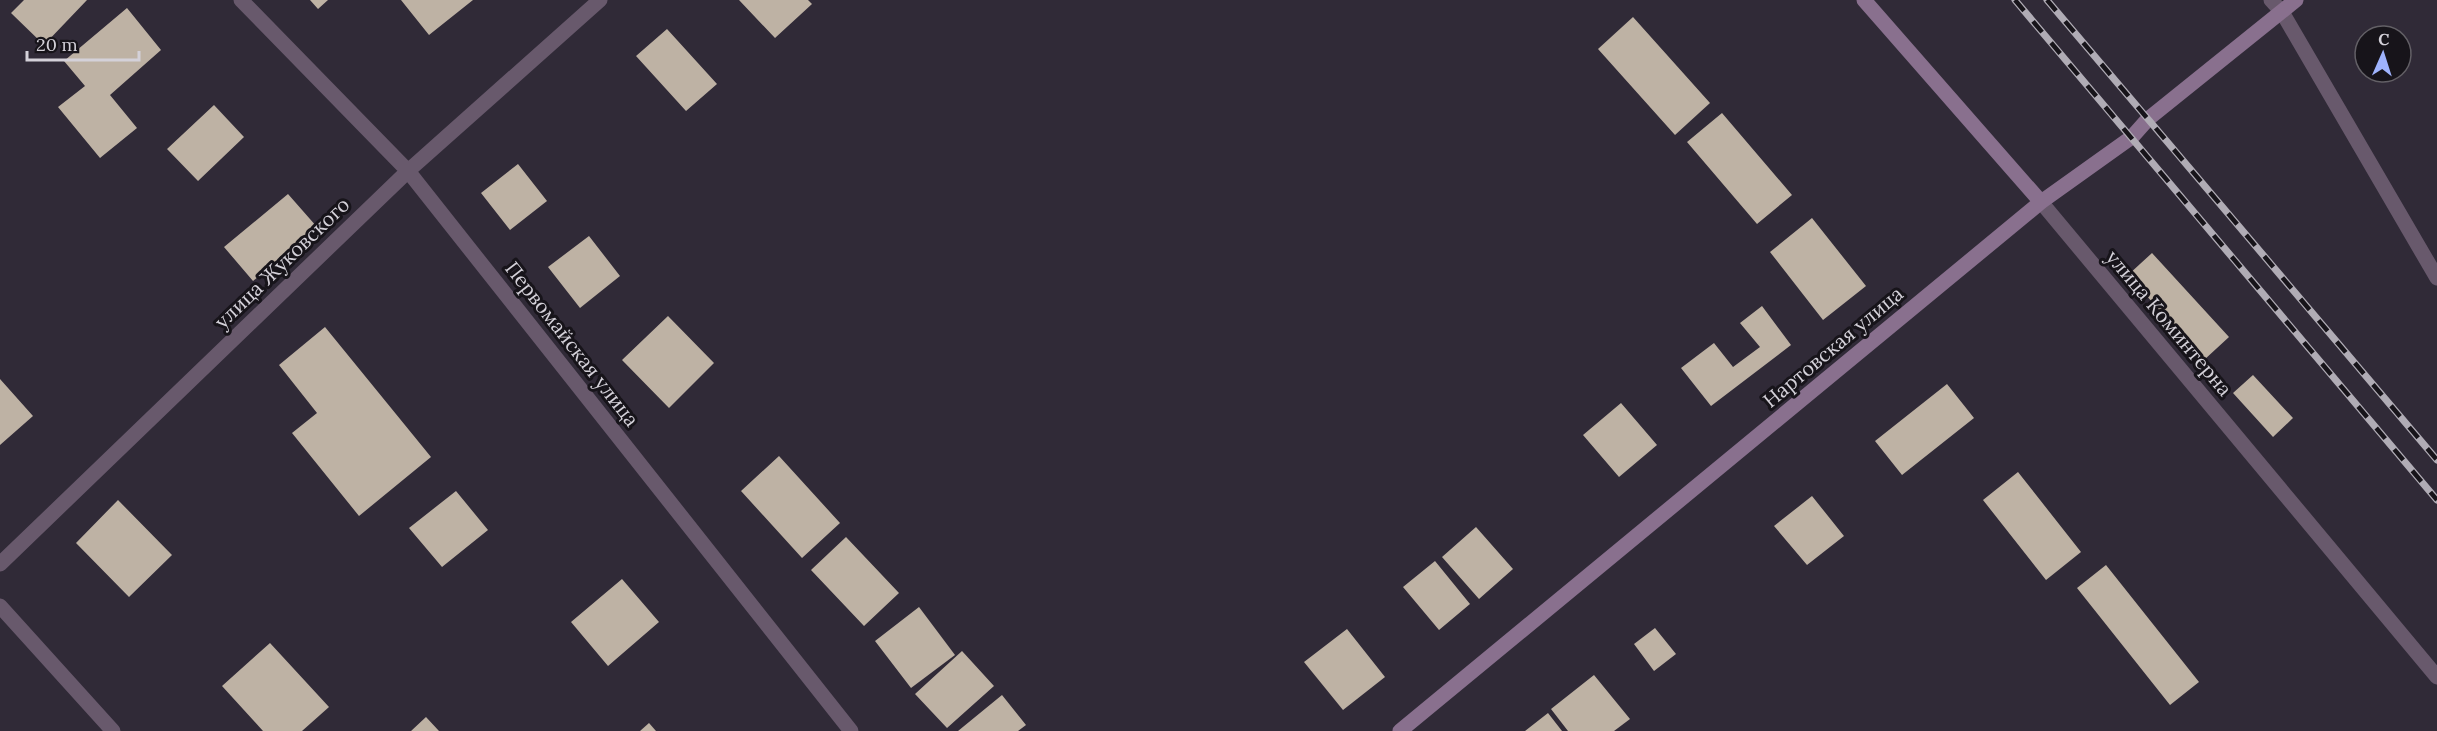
<svg xmlns="http://www.w3.org/2000/svg" width="2437" height="731" font-family="Lora,serif">
<style>
.building{fill:#beb2a4}
.lines{fill:none;stroke-linecap:round;stroke-linejoin:round}
.street{stroke:#68596c;stroke-width:15}
.secondary{stroke:#89708e;stroke-width:15}
.rail-casing{stroke:#b0acb5;stroke-width:7}
.rail{stroke:#17141a;stroke-width:4.5;stroke-dasharray:14;stroke-linecap:butt}
.labels{text-anchor:middle;stroke-width:6;stroke-linejoin:round;paint-order:stroke}
.street-label{font-size:20px;fill:#d4d1d9;stroke:#17141a}
</style>
<rect width="100%" height="100%" fill="#302a37"/>
<path class="building" d="M 24,0 L 87,0 L 44,45 L 11,13 Z
M 310,0 L 328,0 L 318,9 Z
M 401,0 L 473,0 L 429,35 Z
M 739,0 L 808,0 L 812,4 L 775,38 Z
M 127,8 L 161,50 L 110,95 L 137,128 L 100,158 L 58,107 L 85,86 L 64,61 Z
M 1633,17 L 1710,103 L 1675,135 L 1598,49 Z
M 667,29 L 717,84 L 686,111 L 636,56 Z
M 214,105 L 244,137 L 198,181 L 167,149 Z
M 1722,113 L 1792,195 L 1757,224 L 1687,142 Z
M 518,164 L 547,201 L 510,230 L 481,193 Z
M 288,194 L 317,227 L 253,281 L 224,247 Z
M 1812,218 L 1866,286 L 1823,320 L 1770,252 Z
M 589,236 L 620,276 L 580,308 L 548,267 Z
M 2152,253 L 2229,337 L 2204,360 L 2128,275 Z
M 1762,306 L 1791,345 L 1711,406 L 1681,368 L 1714,343 L 1733,367 L 1760,347 L 1740,323 Z
M 668,316 L 714,363 L 669,408 L 622,360 Z
M 325,327 L 431,457 L 359,516 L 292,433 L 317,413 L 279,365 Z
M 2253,375 L 2293,418 L 2273,437 L 2233,393 Z
M 0,379 L 33,416 L 0,445 Z
M 1947,384 L 1974,418 L 1902,475 L 1875,441 Z
M 1621,403 L 1657,445 L 1619,477 L 1583,435 Z
M 779,456 L 840,523 L 802,558 L 741,491 Z
M 2018,472 L 2081,552 L 2046,580 L 1983,500 Z
M 456,491 L 488,530 L 442,567 L 409,528 Z
M 1812,496 L 1844,536 L 1807,565 L 1774,526 Z
M 118,500 L 172,555 L 129,597 L 76,543 Z
M 1476,527 L 1513,569 L 1479,599 L 1442,557 Z
M 846,537 L 899,593 L 864,626 L 811,570 Z
M 1435,561 L 1470,604 L 1439,630 L 1403,587 Z
M 2106,565 L 2199,682 L 2170,705 L 2077,588 Z
M 622,579 L 659,622 L 608,666 L 571,622 Z
M 919,607 L 955,655 L 911,688 L 875,641 Z
M 1655,628 L 1676,654 L 1654,671 L 1634,644 Z
M 1347,629 L 1385,677 L 1343,710 L 1304,662 Z
M 270,643 L 329,707 L 302,731 L 263,731 L 222,686 Z
M 962,651 L 994,686 L 947,728 L 915,694 Z
M 1594,675 L 1630,719 L 1614,731 L 1568,731 L 1551,709 Z
M 1002,695 L 1026,725 L 1018,731 L 958,731 Z
M 1548,713 L 1562,731 L 1525,731 Z
M 426,717 L 439,731 L 411,731 Z
M 649,723 L 656,731 L 640,731 Z"/>
<g class="lines">
<path class="street" d="M 241,0 L 408,171 L 851,731
M 2271,0 L 2282,12 L 2437,278
M 2041,202 L 2437,677
M 0,564 L 408,171 L 600,0
M 0,606 L 113,731"/>
<path class="secondary" d="M 1864,0 L 2041,202
M 1400,731 L 2041,202 L 2132,137 L 2148,119 L 2296,0"/>
<g class="rail-casing">
<path id="rail" d="M 2015,0 L 2437,500
M 2047,0 L 2437,460"/>
</g>
<use href="#rail" class="rail"/>
</g>
<g class="labels">
<g class="street-label">
<text transform="translate(282 263) rotate(-44)" y="7">улица Жуковского</text>
<text transform="translate(2169 323) rotate(50)" y="7">улица Коминтерна</text>
<text transform="translate(572 344) rotate(52)" y="7">Первомайская улица</text>
<text transform="translate(1833 347) rotate(-40)" y="7">Нартовская улица</text>
</g>
</g>
<g transform="translate(2383 54) rotate(3)"><circle r="28" fill="#17141a" stroke="#636066" stroke-width="1.5"/>
<path d="M0-4.5L10 22L0 15L-10 22Z" fill="#9fb3fd"/>
<text y="-9" font-size="16" font-weight="bold" text-anchor="middle" fill="#d4d1d9">С</text>
</g>
<path d="M27 51v9h112v-9" fill="none" stroke="#d4d1d9" stroke-width="3"/>
<text x="36" y="51" font-size="18" fill="#d4d1d9" stroke="#17141a" stroke-width="4.5" paint-order="stroke">20 m</text>
</svg>
